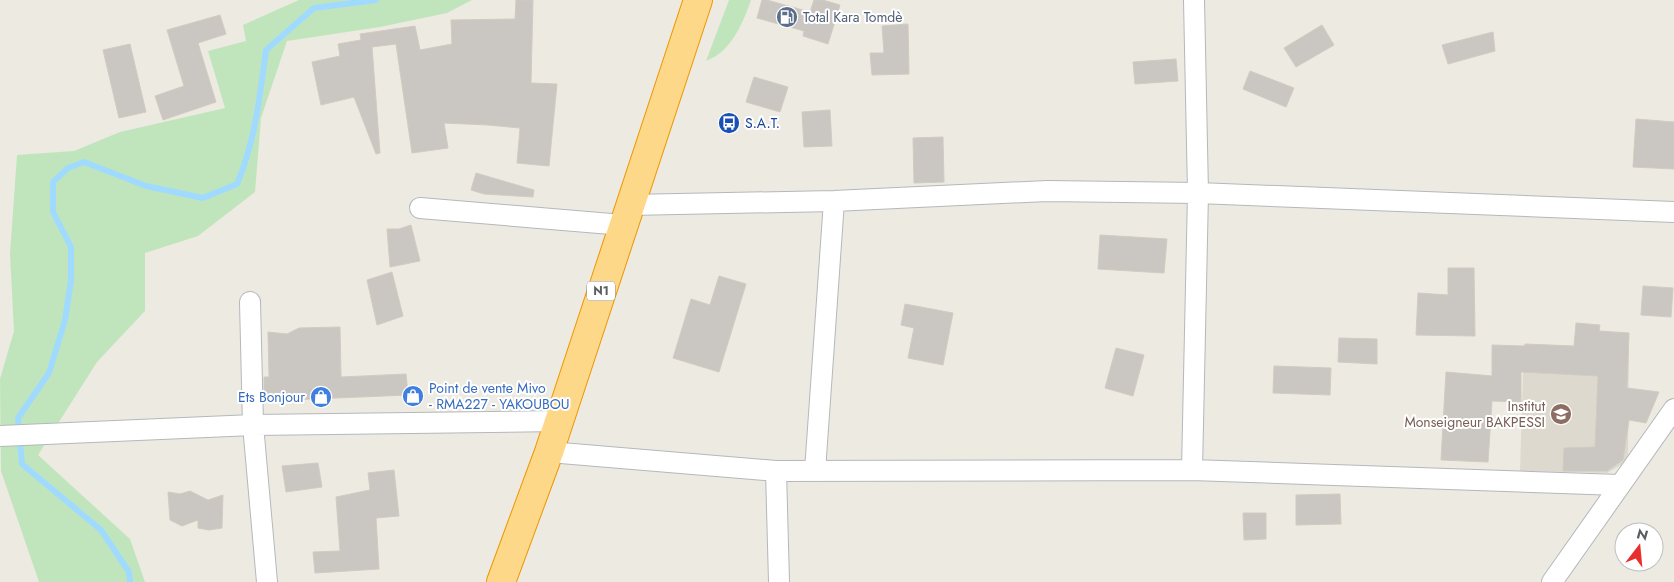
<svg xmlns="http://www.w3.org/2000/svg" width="1674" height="582" font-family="Jost,sans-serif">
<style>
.education{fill:#ddd9cf}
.green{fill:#c0e5bd}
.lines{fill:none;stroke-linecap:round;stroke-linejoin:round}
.stream{stroke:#a0dbff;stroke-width:6}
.building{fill:#cac6c1;stroke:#d2cbc0}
.street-casing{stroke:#b4b8bc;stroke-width:22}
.highway-casing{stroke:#ee9600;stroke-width:30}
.street{stroke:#fff;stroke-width:20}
.highway{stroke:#fdd889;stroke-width:28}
.labels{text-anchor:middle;stroke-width:4;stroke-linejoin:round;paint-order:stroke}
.shield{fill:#fff;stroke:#8c8e91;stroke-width:1}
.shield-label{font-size:12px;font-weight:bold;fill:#5a5e62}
.service-label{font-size:14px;fill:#4e5e75;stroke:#fff;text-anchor:start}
.transit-label{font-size:14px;fill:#164399;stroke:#fff;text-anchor:start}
.shop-label{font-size:14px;fill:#366cbe;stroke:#fff;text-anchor:start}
.education-label{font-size:14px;fill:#785e54;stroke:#fff;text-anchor:end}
</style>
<rect width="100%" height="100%" fill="#edeae1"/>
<path class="education" d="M 1524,344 L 1629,348 L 1628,461 L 1607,473 L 1520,471 Z"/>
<path class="green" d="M 299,0 L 472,0 L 447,13 L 380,27 L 287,41 L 261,118 L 255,192 L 198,236 L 145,253 L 145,311 L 97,362 L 38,455 L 130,539 L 145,582 L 39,582 L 1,471 L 0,379 L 14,331 L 10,254 L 17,155 L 74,151 L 120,132 L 225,108 L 208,51 L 246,41 L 243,25 Z
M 729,0 L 751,0 C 743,23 731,52 706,61 Z"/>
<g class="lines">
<path class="stream" d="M 130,582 L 129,572 L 101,530 L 22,464 L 18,418 L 49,373 L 65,320 L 71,281 L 71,247 L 53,212 L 53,182 L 68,168 L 84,162 L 146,186 L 203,198 L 237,184 C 255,142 260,95 266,50 L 314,8 L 376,0"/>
</g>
<path class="building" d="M 516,0 L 533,0 L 531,83 L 557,84 L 549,166 L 517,163 L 520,128 L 488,125 L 444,123 L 448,148 L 412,153 L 396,44 L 372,47 L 380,153 L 376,154 L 354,97 L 321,105 L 312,62 L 340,56 L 338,44 L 361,40 L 360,34 L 415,26 L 420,50 L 452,44 L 451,20 L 515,19 Z
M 762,0 L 767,0 L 810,12 L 814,0 L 823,0 L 840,5 L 828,44 L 803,36 L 804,31 L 757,18 Z
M 220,15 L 226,34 L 198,43 L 216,102 L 163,120 L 155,96 L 184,86 L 167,30 Z
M 908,24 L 909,74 L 872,75 L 870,53 L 884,53 L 882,26 Z
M 1322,25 L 1334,45 L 1296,67 L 1284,48 Z
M 1493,32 L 1495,51 L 1448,64 L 1442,45 Z
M 130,44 L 146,112 L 119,118 L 103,50 Z
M 1176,59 L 1178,81 L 1135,84 L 1133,62 Z
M 1250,71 L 1294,88 L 1286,107 L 1243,89 Z
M 754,77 L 788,87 L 780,112 L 746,102 Z
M 830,110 L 832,146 L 804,147 L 802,112 Z
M 1636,119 L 1674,122 L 1674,169 L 1633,167 Z
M 943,137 L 944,182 L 914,183 L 913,138 Z
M 476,173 L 534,190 L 533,197 L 484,194 L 471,190 Z
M 411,225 L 420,261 L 390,267 L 387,229 L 399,229 Z
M 1100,235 L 1167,239 L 1164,273 L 1098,269 Z
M 1448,268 L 1474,268 L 1475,336 L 1416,335 L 1418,293 L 1448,295 Z
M 392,272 L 403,316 L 377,325 L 367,280 Z
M 719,276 L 746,284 L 719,372 L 673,358 L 691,299 L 710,305 Z
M 1643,286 L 1673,288 L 1671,317 L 1641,315 Z
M 905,304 L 953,313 L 943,365 L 908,358 L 914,328 L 901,325 Z
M 1576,323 L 1600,325 L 1599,331 L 1629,333 L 1627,388 L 1659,392 L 1646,423 L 1629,420 L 1623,460 L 1607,471 L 1563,471 L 1564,448 L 1595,447 L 1598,376 L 1521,372 L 1521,402 L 1492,401 L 1488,462 L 1441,460 L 1446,372 L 1492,376 L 1492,345 L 1525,346 L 1525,344 L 1574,346 Z
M 340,327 L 341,377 L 406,374 L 408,395 L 264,401 L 264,377 L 269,377 L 268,332 L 287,334 L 299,328 Z
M 1339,338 L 1377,339 L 1377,364 L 1338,362 Z
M 1116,348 L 1144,355 L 1133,396 L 1105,388 Z
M 1274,366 L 1331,368 L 1330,395 L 1273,393 Z
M 318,463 L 322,487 L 286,492 L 282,466 Z
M 394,470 L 399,516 L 376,518 L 379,569 L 315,573 L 313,552 L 340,551 L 336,497 L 370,490 L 368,473 Z
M 190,491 L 208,500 L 223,495 L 222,528 L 209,530 L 198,528 L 198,520 L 182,526 L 170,520 L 168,492 L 180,494 Z
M 1340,494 L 1341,524 L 1296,525 L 1296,495 Z
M 1243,513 L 1266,513 L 1266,539 L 1244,540 Z"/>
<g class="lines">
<g class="street-casing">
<path id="street" d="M 629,205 L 834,201 L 1047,191 L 1198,193 L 1674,212
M 420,208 L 623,225
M 250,302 L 253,425 L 267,582
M 0,436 L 253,425 L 559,421
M 549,452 L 776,471 L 1192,470 L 1619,485
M 1192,470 L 1198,193 L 1194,0
M 776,471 L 779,582
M 815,471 L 834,201
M 1552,582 L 1674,409"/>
</g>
<g class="highway-casing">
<path id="highway" d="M 501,582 L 549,452 L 698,0"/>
</g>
<use href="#street" class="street"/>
<use href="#highway" class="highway"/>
</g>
<defs>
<g id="fuel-disc" transform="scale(1.125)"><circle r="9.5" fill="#5c6f8a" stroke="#fff"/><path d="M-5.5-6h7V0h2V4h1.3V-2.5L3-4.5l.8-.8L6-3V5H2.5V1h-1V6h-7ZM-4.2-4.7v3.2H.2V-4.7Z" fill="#fff"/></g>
<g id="bus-disc" transform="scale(1.125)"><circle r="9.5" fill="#1a4fb4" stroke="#fff"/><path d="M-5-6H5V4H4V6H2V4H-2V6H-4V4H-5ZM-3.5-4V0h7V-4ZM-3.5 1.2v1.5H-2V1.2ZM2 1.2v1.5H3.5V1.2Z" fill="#fff"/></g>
<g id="shop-disc" transform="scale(1.125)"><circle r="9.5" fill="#3f7fe0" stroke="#fff"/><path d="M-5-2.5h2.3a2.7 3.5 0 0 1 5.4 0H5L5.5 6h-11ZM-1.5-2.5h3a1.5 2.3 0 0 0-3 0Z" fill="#fff"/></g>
<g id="university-disc" transform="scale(1.125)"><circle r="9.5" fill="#8d6e63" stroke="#fff"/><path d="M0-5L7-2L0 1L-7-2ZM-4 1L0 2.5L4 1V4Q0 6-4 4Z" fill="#fff"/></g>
</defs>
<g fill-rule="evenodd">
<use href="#fuel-disc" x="787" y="17"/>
<use href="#bus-disc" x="729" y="123"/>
<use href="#shop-disc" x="413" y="396"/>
<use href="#shop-disc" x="321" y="397"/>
<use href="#university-disc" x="1561" y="414"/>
</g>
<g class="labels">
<rect class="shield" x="587" y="281.5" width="28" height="19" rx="4"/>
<g class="shield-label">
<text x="601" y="295">N1</text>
</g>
<g class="service-label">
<text x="803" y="22">Total Kara Tomdè</text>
</g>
<g class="transit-label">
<text x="745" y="128">S.A.T.</text>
</g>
<g class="shop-label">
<text x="429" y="393">Point de vente Mivo<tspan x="429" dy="16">- RMA227 - YAKOUBOU</tspan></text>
<text x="305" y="402" text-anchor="end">Ets Bonjour</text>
</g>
<g class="education-label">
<text x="1545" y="411">Institut<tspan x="1545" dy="16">Monseigneur BAKPESSI</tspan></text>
</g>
</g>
<g transform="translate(1639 547) rotate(16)"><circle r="24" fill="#ffffff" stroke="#bdbfc0"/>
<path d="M0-4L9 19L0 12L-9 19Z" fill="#e92f2c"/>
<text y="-8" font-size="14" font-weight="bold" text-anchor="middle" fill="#5a5e62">N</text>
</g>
</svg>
